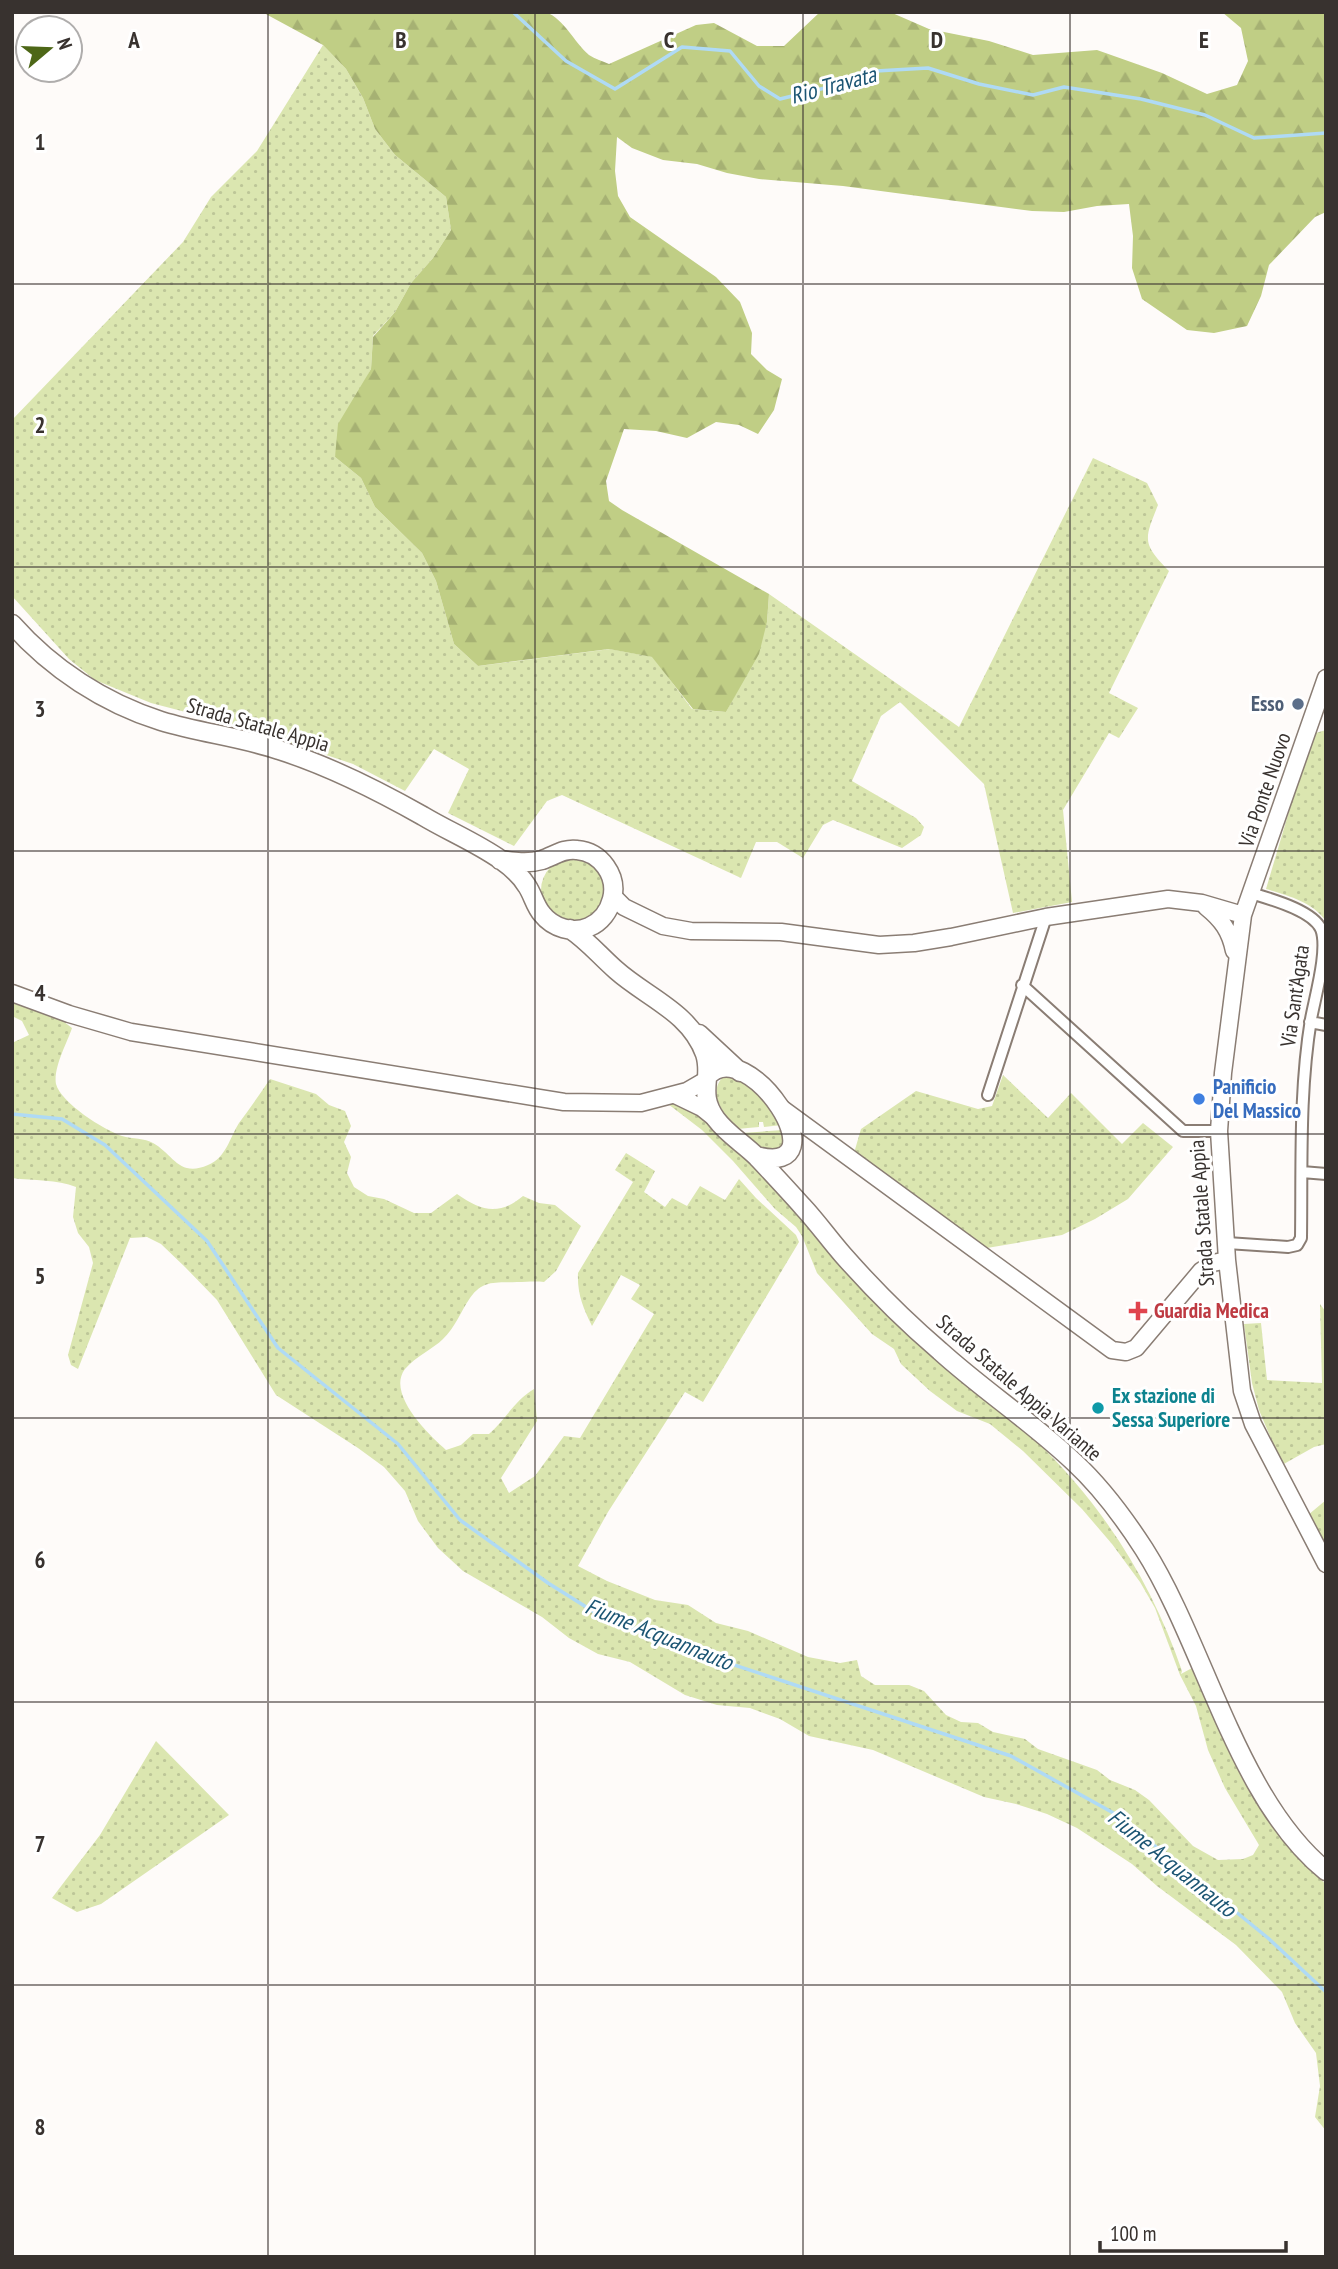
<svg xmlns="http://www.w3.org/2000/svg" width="1338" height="2269" font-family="'PT Sans Narrow',sans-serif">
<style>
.grass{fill:url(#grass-dots)}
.forest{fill:url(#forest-firs)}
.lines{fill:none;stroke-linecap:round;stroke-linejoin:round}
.stream{stroke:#afdaf5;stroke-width:3.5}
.street-casing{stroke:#8a7d74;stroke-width:14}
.secondary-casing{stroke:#8a7d74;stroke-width:19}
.primary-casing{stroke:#8a7d74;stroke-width:21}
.street{stroke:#fff;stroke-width:10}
.secondary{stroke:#fff;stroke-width:16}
.primary{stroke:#fff;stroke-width:18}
.grid{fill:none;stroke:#38322f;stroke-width:2;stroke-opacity:0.55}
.service-dot{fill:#5c6f8a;stroke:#fff;stroke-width:2.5}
.shop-dot{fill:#3f7fe0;stroke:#fff;stroke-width:2.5}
.health-dot{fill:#e0444e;stroke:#fff;stroke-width:2.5}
.culture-dot{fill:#0f9aa8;stroke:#fff;stroke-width:2.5}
.labels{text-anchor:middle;stroke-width:6;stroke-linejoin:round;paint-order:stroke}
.service-label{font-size:21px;font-weight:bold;fill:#4e5e75;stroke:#fff;text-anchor:end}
.street-label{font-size:21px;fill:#38322f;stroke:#fff}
.shop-label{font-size:21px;font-weight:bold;fill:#366cbe;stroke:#fff;text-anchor:start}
.health-label{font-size:21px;font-weight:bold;fill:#be3a42;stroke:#fff;text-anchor:start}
.culture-label{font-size:21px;font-weight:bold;fill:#0d838f;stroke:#fff;text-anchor:start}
.water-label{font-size:23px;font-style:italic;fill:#1c5573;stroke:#fff}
.grid-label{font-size:23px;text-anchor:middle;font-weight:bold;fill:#38322f;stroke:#fff;stroke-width:6;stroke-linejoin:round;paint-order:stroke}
</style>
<defs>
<pattern id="grass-dots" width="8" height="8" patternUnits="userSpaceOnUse" patternTransform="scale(1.75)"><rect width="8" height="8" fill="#dbe6b0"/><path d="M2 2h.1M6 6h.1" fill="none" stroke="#bdc698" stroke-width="1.8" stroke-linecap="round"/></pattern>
<pattern id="forest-firs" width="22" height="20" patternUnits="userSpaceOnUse" patternTransform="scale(1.75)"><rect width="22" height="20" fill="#c0ce85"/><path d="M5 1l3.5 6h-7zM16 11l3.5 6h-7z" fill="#a6b173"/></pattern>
</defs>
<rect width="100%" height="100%" fill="#fefbf9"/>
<path class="grass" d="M 323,45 L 346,69 L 363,98 L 375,129 L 395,155 L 446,197 L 451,230 L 433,258 L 411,283 L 395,312 L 373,336 L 371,369 L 356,397 L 335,457 L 361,478 L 375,507 L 422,553 L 436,581 L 454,644 L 478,666 L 610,649 L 653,657 L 692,709 L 726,712 L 742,682 L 767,622 L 769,594 L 959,727 L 1093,458 L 1147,483 L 1158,505 C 1144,540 1142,543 1169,571 L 1109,693 L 1138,708 L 1119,738 L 1109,733 L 1063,810 L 1072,902 L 1013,913 L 984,784 L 900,702 L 881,716 L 852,781 L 916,818 L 924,827 L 921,835 L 902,848 L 833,820 L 823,825 L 803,858 L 777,842 L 756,842 L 741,878 L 562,795 L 547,801 L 514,846 L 448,813 L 469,769 L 434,749 L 405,791 L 353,764 L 243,727 L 151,703 L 95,680 L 69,659 L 12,596 L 12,420 L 183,242 L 211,197 L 257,151 Z
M 1326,730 L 1326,921 C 1313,902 1287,895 1266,889 L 1312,734 Z
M541 890a32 32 0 1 1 64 0a32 32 0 1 1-64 0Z
M 12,1003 L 59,1018 L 72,1028 C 67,1043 53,1068 56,1084 C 61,1103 104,1130 122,1136 C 132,1139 145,1138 153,1143 C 173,1154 179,1178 208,1165 C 226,1158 230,1137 239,1123 C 250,1108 260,1094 270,1079 L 316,1094 L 329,1105 L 345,1111 L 351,1126 L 344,1142 L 351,1157 L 347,1173 L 354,1187 L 368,1196 L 384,1199 L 414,1213 L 431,1213 L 457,1194 C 481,1211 499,1216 523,1196 L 539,1203 L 555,1205 L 581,1226 L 556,1271 L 544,1282 C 535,1281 527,1282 517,1282 C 497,1283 483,1279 470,1298 C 461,1311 455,1328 443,1339 C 433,1349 416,1356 405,1369 C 386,1394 429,1435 446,1450 L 461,1445 L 473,1434 L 489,1434 C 506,1419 515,1400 534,1389 L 537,1421 L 501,1478 L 509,1493 L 535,1476 L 564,1436 L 580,1438 L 654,1314 L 631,1299 L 640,1285 L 621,1275 L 592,1326 C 583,1308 577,1293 578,1273 L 633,1182 L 615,1170 L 626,1153 L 655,1171 L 644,1192 L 665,1207 L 672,1198 L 687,1206 L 700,1186 L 725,1200 L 739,1179 L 756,1198 L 796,1235 L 799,1242 L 703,1402 L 685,1392 L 608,1512 L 578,1566 L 607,1581 L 655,1600 L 688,1605 L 716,1623 L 748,1631 L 808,1657 L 840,1663 L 857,1660 L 861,1676 L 875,1685 L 909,1685 L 924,1691 L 946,1715 L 961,1722 L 978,1723 L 993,1732 L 1025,1739 L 1038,1749 L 1097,1770 L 1110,1780 L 1135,1790 L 1149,1800 L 1193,1846 L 1218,1860 L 1243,1859 L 1253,1855 L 1259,1845 L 1225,1788 L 1208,1750 L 1196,1706 L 1180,1675 L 1155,1608 L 1140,1582 L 1112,1544 L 1082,1509 L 1023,1451 L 990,1424 L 957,1411 L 930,1391 L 901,1364 L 894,1349 L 872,1334 L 817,1273 L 802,1236 L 796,1227 L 775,1209 L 733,1161 L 702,1130 L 668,1104 L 673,1102 C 682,1107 693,1110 701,1116 C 766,1162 809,1234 864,1291 C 902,1330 942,1367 985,1401 C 1002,1414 1020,1426 1035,1440 C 1103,1505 1152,1583 1182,1671 L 1181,1674 L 1192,1668 L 1245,1784 L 1260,1808 L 1326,1885 L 1326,2131 L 1315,2117 L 1320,2086 L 1316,2053 L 1295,2023 L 1282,1992 L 1236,1945 L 1157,1886 L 1132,1864 L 1077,1828 L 1047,1814 L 1016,1804 L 984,1797 L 873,1750 L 809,1736 L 780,1719 L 750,1708 L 717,1705 L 685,1695 L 630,1662 L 598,1654 L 569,1638 L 542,1617 L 463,1571 L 438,1548 L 418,1521 L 405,1491 L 384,1467 L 358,1448 L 276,1395 L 217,1300 L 185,1267 L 161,1244 L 147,1237 L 130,1238 L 78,1369 L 71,1365 L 68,1355 L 93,1263 L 89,1247 L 78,1233 L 73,1217 L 76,1187 C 57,1179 34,1181 12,1178 L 12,1043 L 29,1035 L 22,1021 L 12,1016 Z
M 1003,1075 L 1048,1118 L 1071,1093 L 1122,1144 L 1143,1123 L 1173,1147 L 1128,1199 L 1095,1219 L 1062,1235 L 987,1248 L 854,1153 L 861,1129 L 916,1091 L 978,1109 L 992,1106 Z
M 731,1077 C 756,1087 768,1103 782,1125 L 764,1127 L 763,1122 L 759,1122 L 759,1127 L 737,1129 C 725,1115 707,1095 722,1078 Z
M 783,1130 L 783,1148 L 765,1150 L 742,1133 Z
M 1320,1304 L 1326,1312 L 1326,1444 L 1314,1447 L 1282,1465 L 1259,1410 L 1252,1383 L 1244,1324 L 1261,1323 L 1267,1380 L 1322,1383 Z
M 1326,1500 L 1326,1544 L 1308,1515 Z
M 156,1741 L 229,1815 L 101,1904 L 77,1912 L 52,1898 L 100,1835 Z"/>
<path class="forest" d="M 262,12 L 546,12 C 565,20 573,41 589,55 C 595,59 603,61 609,64 L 696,25 L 714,23 L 757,46 L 784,46 L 820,12 L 890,12 L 929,29 L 989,41 L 1033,55 L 1097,50 L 1162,73 L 1207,94 L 1237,85 L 1248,61 L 1241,28 L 1222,12 L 1326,12 L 1326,212 L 1315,217 L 1269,265 L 1261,296 L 1247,326 L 1214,333 L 1187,330 L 1142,299 L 1132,268 L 1133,236 L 1129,204 L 1097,206 L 1064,212 L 1032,211 L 843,186 L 759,179 L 727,173 L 697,164 L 663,160 L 632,148 L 617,137 L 615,171 L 618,196 L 630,217 L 716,277 L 740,302 L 752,333 L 751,354 L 767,370 L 782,379 L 774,410 L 758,434 L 739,425 L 716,422 L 687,438 L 656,431 L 624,429 L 606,481 L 609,501 L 622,510 L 769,594 L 767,622 L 759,654 L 726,712 L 693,709 L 652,657 L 609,649 L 478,666 L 454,644 L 436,581 L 422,553 L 375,507 L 361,478 L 335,457 L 338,424 L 371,369 L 373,337 L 395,312 L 411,283 L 433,258 L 451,230 L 446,197 L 395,155 L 375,129 L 363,98 L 346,69 L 323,45 Z"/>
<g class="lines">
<path class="stream" d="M 513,12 L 566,61 L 615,89 L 682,47 L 730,51 L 759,86 L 780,99 L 829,87 L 876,71 L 928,68 L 979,84 L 1033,95 L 1064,87 L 1141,99 L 1205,115 L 1254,138 L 1326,133
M 12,1114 L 62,1119 L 105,1145 L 207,1241 L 278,1348 L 398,1444 L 460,1520 L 548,1583 L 599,1615 L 704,1655 L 1011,1756 L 1117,1815 L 1268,1938 L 1326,1992"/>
<g class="street-casing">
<path id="street" d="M 1022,985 L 1183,1131 L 1219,1131
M 1310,1022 L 1326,1025
M 988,1095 L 1046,917
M 1302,1172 L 1326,1174
M 1227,1243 L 1288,1247 L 1297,1245 L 1301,1238 C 1302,1165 1299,1092 1311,1019 C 1315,997 1329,949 1321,929 C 1312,910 1270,899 1251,893"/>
</g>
<g class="secondary-casing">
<path id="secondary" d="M 1326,678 L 1243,915 L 1223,1073 L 1219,1131 L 1227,1260 L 1242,1391 L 1253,1424 L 1326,1564
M 613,896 L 624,907 L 663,926 L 691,931 L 781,932 L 879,945 L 914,943 L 951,937 L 1046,917 L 1168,899 L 1202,903 L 1243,915
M 1206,907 C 1222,920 1230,931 1234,951
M 12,993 L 69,1014 L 131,1032 L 564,1102 L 641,1103 L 687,1091 L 706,1080
M 675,1095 L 702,1108 L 717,1120
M 780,1107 L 1112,1350 L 1126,1352 L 1136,1348 L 1201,1271 L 1213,1263 L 1227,1260"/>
</g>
<g class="primary-casing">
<path id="primary" d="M 12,624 C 52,669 104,703 161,721 C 200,733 241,737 279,750 C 330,766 377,790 423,816 C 448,831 477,843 501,860 C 511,867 521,876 527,886 C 533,895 535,906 542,914 C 553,928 573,934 589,927 C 601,922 609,911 612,899 C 618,876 601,852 577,850 C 564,848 554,856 542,860 C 528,864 514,862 500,860
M 570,929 C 588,941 600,956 616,970 C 646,997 690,1012 705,1054 C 713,1078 697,1093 716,1119 C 727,1134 744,1144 757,1157 C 772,1173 788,1190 803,1207 C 817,1222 829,1239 843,1255 C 873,1289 905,1321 940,1351 C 983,1390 1032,1422 1074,1462 C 1101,1487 1124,1518 1144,1549 C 1205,1645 1237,1799 1326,1871
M 699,1034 L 740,1072
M 707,1077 C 745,1029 846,1178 756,1156"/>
</g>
<use href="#street" class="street"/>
<use href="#secondary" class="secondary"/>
<use href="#primary" class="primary"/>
</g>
<path class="grid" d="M 268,12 L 268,2257M 535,12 L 535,2257M 803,12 L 803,2257M 1070,12 L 1070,2257M 12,284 L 1326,284M 12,567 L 1326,567M 12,851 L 1326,851M 12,1134 L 1326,1134M 12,1418 L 1326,1418M 12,1702 L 1326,1702M 12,1985 L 1326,1985"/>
<circle class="service-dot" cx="1298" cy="704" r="7"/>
<circle class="shop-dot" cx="1199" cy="1099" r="7"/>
<path class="health-dot" d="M1134.5 1300.5h7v7h7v7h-7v7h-7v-7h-7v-7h7z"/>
<circle class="culture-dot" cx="1098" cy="1408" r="7"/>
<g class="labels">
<g class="service-label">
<text x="1284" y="711">Esso</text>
</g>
<g class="street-label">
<text transform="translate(258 725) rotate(16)" y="7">Strada Statale Appia</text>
<text transform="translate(1265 790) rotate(-71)" y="7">Via Ponte Nuovo</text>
<text transform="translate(1295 996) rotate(-82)" y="7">Via Sant'Agata</text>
<text transform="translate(1202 1213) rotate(-94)" y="7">Strada Statale Appia</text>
<text transform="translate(1019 1388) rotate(41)" y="7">Strada Statale Appia Variante</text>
</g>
<g class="shop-label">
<text x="1213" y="1094">Panificio<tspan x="1213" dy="24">Del Massico</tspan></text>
</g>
<g class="health-label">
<text x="1154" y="1318">Guardia Medica</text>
</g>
<g class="culture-label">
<text x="1112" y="1403">Ex stazione di<tspan x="1112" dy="24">Sessa Superiore</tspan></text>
</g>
<g class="water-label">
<text transform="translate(833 85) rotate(-15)" y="8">Rio Travata</text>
<text transform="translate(659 1634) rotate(22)" y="8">Fiume Acquannauto</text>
<text transform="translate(1172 1863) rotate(39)" y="8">Fiume Acquannauto</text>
</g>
</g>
<g class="grid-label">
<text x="134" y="48">A</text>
<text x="401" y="48">B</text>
<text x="669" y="48">C</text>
<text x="937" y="48">D</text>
<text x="1204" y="48">E</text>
<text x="40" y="150">1</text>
<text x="40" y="433">2</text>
<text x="40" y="717">3</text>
<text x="40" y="1001">4</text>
<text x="40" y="1284">5</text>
<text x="40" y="1568">6</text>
<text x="40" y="1852">7</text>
<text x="40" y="2135">8</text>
</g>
<rect width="1338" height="2269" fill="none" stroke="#38322f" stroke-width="28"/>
<g transform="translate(49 49) rotate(71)"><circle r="33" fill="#ffffff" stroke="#afadac" stroke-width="2"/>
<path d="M0-5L12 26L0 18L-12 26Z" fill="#4d6717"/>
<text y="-10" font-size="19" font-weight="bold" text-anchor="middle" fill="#38322f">N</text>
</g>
<path d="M1100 2241v10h186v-10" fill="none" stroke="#38322f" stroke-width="3.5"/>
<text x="1110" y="2241" font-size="21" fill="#38322f" stroke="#ffffff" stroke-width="5" paint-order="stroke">100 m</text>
</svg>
